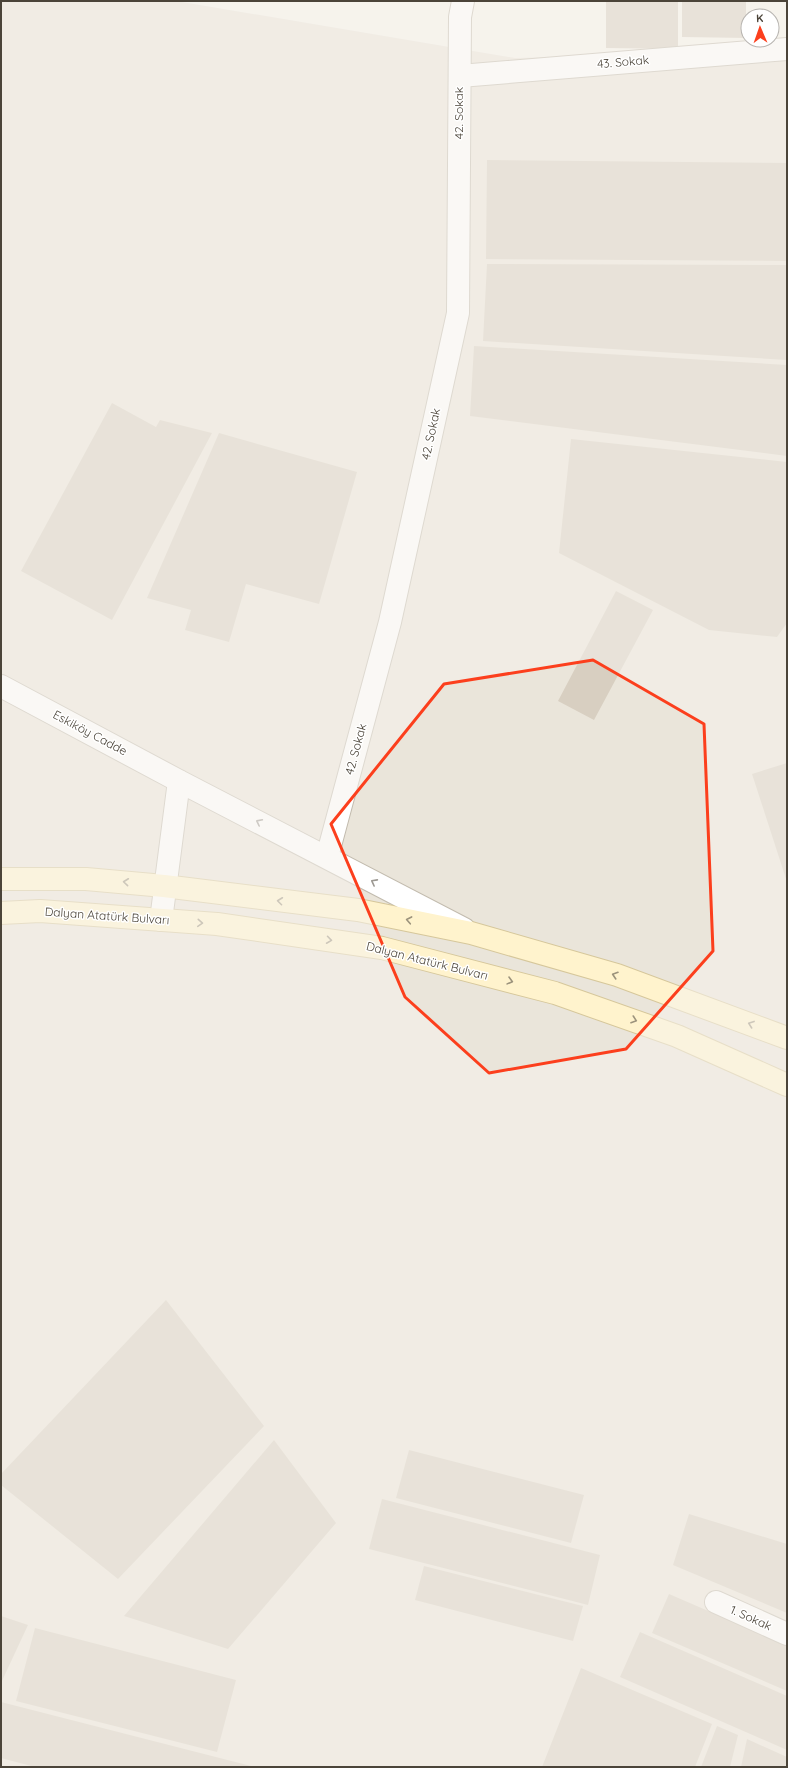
<svg xmlns="http://www.w3.org/2000/svg" width="788" height="1768" font-family="Quicksand,sans-serif">
<style>
.residential{fill:#eae5da}
.building{fill:#d8cfc1}
.lines{fill:none;stroke-linecap:round;stroke-linejoin:round}
.minor-casing{stroke:#c2bbae;stroke-width:24}
.tertiary-casing{stroke:#c2bbae;stroke-width:24}
.secondary-casing{stroke:#d6c79b;stroke-width:24}
.minor{stroke:#fff;stroke-width:22}
.tertiary{stroke:#fff;stroke-width:22}
.secondary{stroke:#fff3cd;stroke-width:22}
.oneway{stroke:#9c9892}
.oneway2{stroke:#9c937c}
.marked{fill:none;stroke:#fc3f1d;stroke-width:3;stroke-linejoin:round}
.labels{text-anchor:middle;stroke-width:3;stroke-linejoin:round;paint-order:stroke}
.street-label{font-size:12px;fill:#4b4439;stroke:#fff}
</style>
<rect width="100%" height="100%" fill="#f6f3ec"/>
<path class="residential" d="M 1,1 L 176,1 L 515,58 L 787,52 L 787,1767 L 1,1767 Z"/>
<path class="building" d="M 606,1 L 678,1 L 678,49 L 606,48 Z
M 682,1 L 746,1 L 746,38 L 682,37 Z
M 487,160 L 787,163 L 787,261 L 486,259 Z
M 487,264 L 787,265 L 787,360 L 483,341 Z
M 474,346 L 787,365 L 787,456 L 470,416 Z
M 112,403 L 156,427 L 160,420 L 212,433 L 112,620 L 21,571 Z
M 219,433 L 357,472 L 319,604 L 246,584 L 229,642 L 185,630 L 191,610 L 147,598 Z
M 571,439 L 787,462 L 787,623 L 777,637 L 709,630 L 559,553 Z
M 616,591 L 653,610 L 594,720 L 558,701 Z
M 787,763 L 787,882 L 752,774 Z
M 166,1300 L 264,1426 L 118,1579 L 1,1485 L 1,1474 Z
M 274,1440 L 336,1523 L 228,1649 L 124,1616 Z
M 409,1450 L 584,1495 L 571,1543 L 396,1498 Z
M 382,1499 L 600,1555 L 588,1605 L 369,1549 Z
M 689,1514 L 787,1544 L 787,1613 L 673,1565 Z
M 424,1566 L 583,1606 L 573,1641 L 415,1600 Z
M 669,1594 L 787,1645 L 787,1691 L 652,1633 Z
M 1,1616 L 28,1625 L 1,1683 Z
M 35,1628 L 236,1680 L 217,1752 L 16,1701 Z
M 640,1632 L 787,1696 L 787,1750 L 620,1677 Z
M 581,1668 L 712,1724 L 695,1767 L 542,1767 Z
M 1,1702 L 251,1766 L 251,1767 L 35,1767 L 1,1758 Z
M 717,1726 L 738,1735 L 730,1767 L 701,1767 Z
M 747,1739 L 787,1757 L 787,1767 L 741,1767 Z"/>
<g class="lines">
<g class="minor-casing">
<path id="minor" d="M 460,76 L 787,49
M 327,857 L 390,622 L 458,313 L 460,17 L 463,1
M 716,1602 L 787,1634"/>
</g>
<g class="tertiary-casing">
<path id="tertiary" d="M 1,686 L 179,781 L 464,929
M 161,920 L 179,781"/>
</g>
<g class="secondary-casing">
<path id="secondary" d="M 1,879 L 86,879 L 164,886 L 358,910 L 471,933 L 617,975 L 787,1038
M 1,913 L 40,911 L 217,924 L 382,948 L 555,993 L 677,1036 L 787,1085"/>
</g>
<use href="#minor" class="minor"/>
<use href="#tertiary" class="tertiary"/>
<use href="#secondary" class="secondary"/>
</g>
<defs><path id="oneway-chevron" d="M-2-3.5L2.5 0L-2 3.5" fill="none" stroke-width="1.6" stroke-linecap="round" stroke-linejoin="round"/></defs>
<g class="oneway">
<use href="#oneway-chevron" transform="translate(259 822) rotate(-153)"/>
<use href="#oneway-chevron" transform="translate(374 882) rotate(-152)"/>
</g>
<g class="oneway2">
<use href="#oneway-chevron" transform="translate(126 882) rotate(-174)"/>
<use href="#oneway-chevron" transform="translate(280 901) rotate(-173)"/>
<use href="#oneway-chevron" transform="translate(409 920) rotate(-169)"/>
<use href="#oneway-chevron" transform="translate(200 923) rotate(4)"/>
<use href="#oneway-chevron" transform="translate(329 940) rotate(8)"/>
<use href="#oneway-chevron" transform="translate(615 975) rotate(-162)"/>
<use href="#oneway-chevron" transform="translate(510 981) rotate(15)"/>
<use href="#oneway-chevron" transform="translate(634 1020) rotate(19)"/>
<use href="#oneway-chevron" transform="translate(751 1024) rotate(-160)"/>
</g>
<path d="M0 0H788V1768H0ZM 593,660 L 704,724 L 713,951 L 626,1049 L 489,1073 L 405,997 L 331,824 L 444,684 Z" fill="#f6f3ec" fill-opacity=".55" fill-rule="evenodd"/>
<path class="marked" d="M 593,660 L 704,724 L 713,951 L 626,1049 L 489,1073 L 405,997 L 331,824 L 444,684 Z"/>
<g class="labels">
<g class="street-label">
<text transform="translate(623 62) rotate(-5)" y="4">43. Sokak</text>
<text transform="translate(459 113) rotate(-90)" y="4">42. Sokak</text>
<text transform="translate(431 434) rotate(-78)" y="4">42. Sokak</text>
<text transform="translate(90 733) rotate(28)" y="4">Eskiköy Cadde</text>
<text transform="translate(356 749) rotate(-75)" y="4">42. Sokak</text>
<text transform="translate(107 916) rotate(4)" y="4">Dalyan Atatürk Bulvarı</text>
<text transform="translate(427 961) rotate(14)" y="4">Dalyan Atatürk Bulvarı</text>
<text transform="translate(751 1618) rotate(24)" y="4">1. Sokak</text>
</g>
</g>
<rect width="788" height="1768" fill="none" stroke="#4b4439" stroke-width="4"/>
<g transform="translate(760 28) rotate(358)"><circle r="19" fill="#ffffff" stroke="#b7b4b0"/>
<path d="M0-3L7 15L0 10L-7 15Z" fill="#fc3f1d"/>
<text y="-6" font-size="11" font-weight="bold" text-anchor="middle" fill="#4b4439">K</text>
</g>
</svg>
